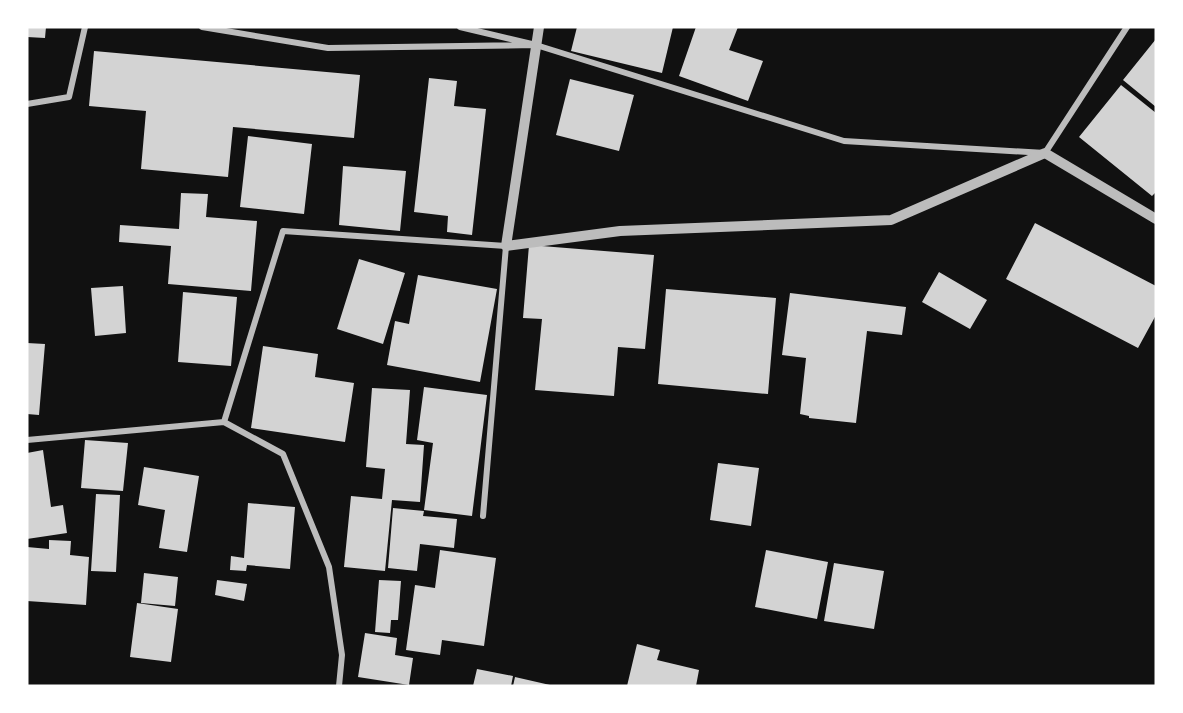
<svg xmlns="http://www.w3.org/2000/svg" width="1183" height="713" font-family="'Sofia Sans Condensed',sans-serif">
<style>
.building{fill:#d3d3d3}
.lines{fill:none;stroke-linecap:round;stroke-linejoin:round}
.minor{stroke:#bcbcbc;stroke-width:6}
.tertiary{stroke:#bcbcbc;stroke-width:10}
</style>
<rect width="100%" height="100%" fill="#111"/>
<path class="building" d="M 27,27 L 46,27 L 45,38 L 27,37 Z
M 577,27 L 673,27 L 662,73 L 571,51 Z
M 696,27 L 738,27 L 729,50 L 763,61 L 748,101 L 679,76 Z
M 1156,39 L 1156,107 L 1123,80 Z
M 94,51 L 360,75 L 354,138 L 233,127 L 228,177 L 141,169 L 146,111 L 89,106 Z
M 429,78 L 457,81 L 454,106 L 486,109 L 472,235 L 447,232 L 448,216 L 414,212 Z
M 570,79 L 634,95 L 619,151 L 556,135 Z
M 1121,85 L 1156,113 L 1156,192 L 1152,196 L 1079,137 Z
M 248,136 L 312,144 L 304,214 L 240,207 Z
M 343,166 L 406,171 L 400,231 L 339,225 Z
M 181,193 L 208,194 L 206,217 L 257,221 L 251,291 L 168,284 L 171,246 L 119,242 L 120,225 L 179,229 Z
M 1035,223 L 1156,286 L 1156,315 L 1138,348 L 1006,279 Z
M 529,245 L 654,255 L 645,349 L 618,347 L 614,396 L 535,390 L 542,319 L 523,318 Z
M 359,259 L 405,273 L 383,344 L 337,329 Z
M 939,272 L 987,300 L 970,329 L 922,302 Z
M 418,275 L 497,289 L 480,382 L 387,365 L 395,321 L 409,324 Z
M 123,286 L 126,333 L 95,336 L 91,288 Z
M 666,289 L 776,298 L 768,394 L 658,384 Z
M 183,292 L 237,297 L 231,366 L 178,362 Z
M 790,293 L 906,307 L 902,335 L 867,331 L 856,423 L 809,418 L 809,416 L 800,414 L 806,358 L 782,355 Z
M 27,343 L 45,344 L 39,415 L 27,414 Z
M 263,346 L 318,354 L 315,377 L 354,383 L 345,442 L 251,428 Z
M 424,387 L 487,395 L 472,516 L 424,510 L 433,443 L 417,440 Z
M 372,388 L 410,390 L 406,444 L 424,445 L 420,502 L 392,500 L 385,571 L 344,567 L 351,496 L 382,499 L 385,469 L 366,467 Z
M 85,440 L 128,443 L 123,491 L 81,488 Z
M 43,450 L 51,507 L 63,505 L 67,533 L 27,539 L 27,453 Z
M 718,463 L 759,468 L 751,526 L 710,520 Z
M 144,467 L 199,476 L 187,552 L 159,548 L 165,510 L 138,505 Z
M 96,494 L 120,495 L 116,572 L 91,571 Z
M 248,503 L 295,507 L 290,569 L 247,565 L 246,571 L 230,570 L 231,556 L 244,558 Z
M 393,508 L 424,511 L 423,516 L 457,519 L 454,548 L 420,544 L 417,571 L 388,568 Z
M 49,540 L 71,541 L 70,555 L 89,557 L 86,605 L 27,601 L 27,547 L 49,549 Z
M 440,550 L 496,558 L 484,646 L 442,640 L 440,655 L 406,650 L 415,585 L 435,588 Z
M 766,550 L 828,562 L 817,619 L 755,607 Z
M 834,563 L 884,571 L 874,629 L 824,621 Z
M 144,573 L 178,577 L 175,606 L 141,603 Z
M 217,580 L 247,584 L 244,601 L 215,595 Z
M 379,580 L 401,581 L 398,620 L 391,620 L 390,633 L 375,632 Z
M 137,603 L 178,609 L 171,662 L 130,657 Z
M 365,633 L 397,638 L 395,655 L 413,658 L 409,685 L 358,677 Z
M 637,644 L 660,650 L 657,660 L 699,670 L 696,686 L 627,686 Z
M 477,669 L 513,676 L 511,686 L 473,686 Z
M 515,677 L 550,685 L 549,686 L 513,686 Z"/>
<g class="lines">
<path class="minor" d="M 202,27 L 328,48 L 536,45 L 460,27
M 536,45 L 844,141 L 1045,153 L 1127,27
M 27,104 L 69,97 L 85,27
M 224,422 L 283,231 L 506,246 L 483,516
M 27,440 L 224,422 L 283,454 L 329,567 L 342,655 L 339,686"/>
<path class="tertiary" d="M 539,27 L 506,246 L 620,231 L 891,220 L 1045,153 L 1156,219"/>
</g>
<rect width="1183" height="713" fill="none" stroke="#ffffff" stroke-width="57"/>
</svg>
